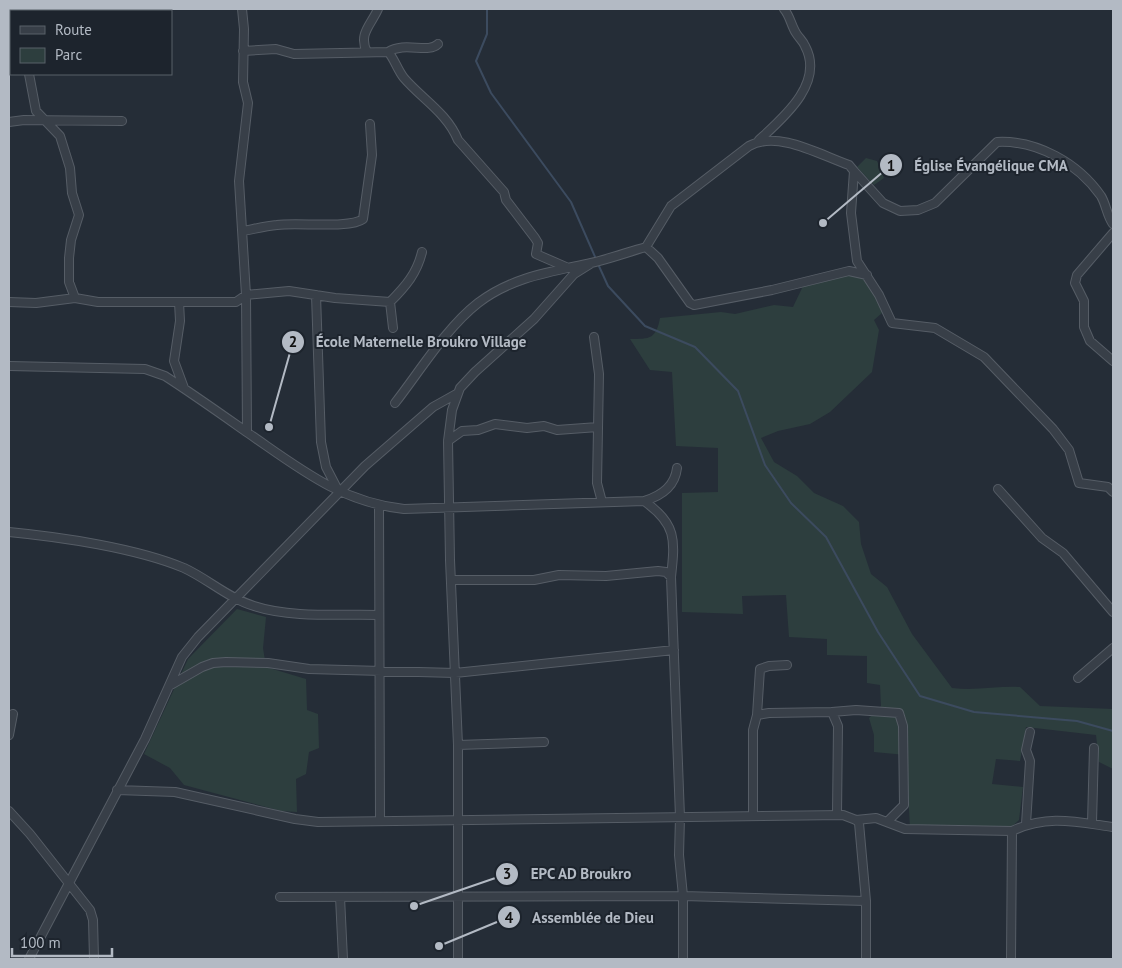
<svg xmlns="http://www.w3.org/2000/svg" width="1122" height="968" font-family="'PT Sans',sans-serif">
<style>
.green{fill:#2d3e3e}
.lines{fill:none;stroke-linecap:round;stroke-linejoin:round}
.stream{stroke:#3c4b5f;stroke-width:2}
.minor-casing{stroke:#565d66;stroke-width:10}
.minor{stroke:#383f48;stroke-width:8}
.leader{fill:none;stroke:#b3bac4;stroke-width:2}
.callout-dot{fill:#b3bac4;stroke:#1d242d;stroke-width:2}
.mark-label{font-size:15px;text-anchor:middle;font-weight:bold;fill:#111}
.callout-label{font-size:15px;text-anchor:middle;font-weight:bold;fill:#b3bac4;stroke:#1d242d;stroke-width:4;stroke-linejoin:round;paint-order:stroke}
</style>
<rect width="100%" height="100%" fill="#252d37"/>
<path class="green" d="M 866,158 L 877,161 L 884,178 L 874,185 L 857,167 Z
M 850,270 L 863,274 L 880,302 L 882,313 L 874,320 L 879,330 L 872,372 L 830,412 L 810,424 L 778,431 L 761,438 L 774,462 L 797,476 L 814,493 L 843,506 L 859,522 L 861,544 L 871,574 L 887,587 L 912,634 L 952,688 C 976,691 997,686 1020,687 L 1040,706 L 1113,709 L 1113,769 L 1099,762 L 1096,735 L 1026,727 L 1020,761 L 996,759 L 992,784 L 1023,787 L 1019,820 L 1010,828 L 910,828 L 906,755 L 874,752 L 874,735 L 869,718 L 881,706 L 880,685 L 867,683 L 867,656 L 827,655 L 827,639 L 789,637 L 786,595 L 742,596 L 743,614 L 682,612 L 682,493 L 718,492 L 718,448 L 676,446 L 672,372 L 650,370 L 630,339 C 650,339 656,339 660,318 L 721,312 L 735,314 L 774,305 L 793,307 L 804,284 Z
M 237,609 L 266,617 L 263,648 L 266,667 L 306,679 L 307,710 L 318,714 L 319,748 L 309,752 L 306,774 L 296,779 L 297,812 L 281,811 L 184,785 L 170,768 L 144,754 L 188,659 Z"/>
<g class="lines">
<path class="stream" d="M 487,9 L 487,34 L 476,61 L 491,93 L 571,202 L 596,259
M 598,264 L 608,286 L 645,326 L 695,347 L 738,391 L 765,465 L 791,503 L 826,537 L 878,632 L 920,696 L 974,712 L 1077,721 L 1113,731"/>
<g class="minor-casing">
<path id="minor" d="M 242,9 L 244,29 L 243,82 L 248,103 L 239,181 L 246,295 L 247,432
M 61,11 L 61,9
M 9,50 L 11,50
M 243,51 L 276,49 L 294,54 L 388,52 C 393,56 398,71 404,78 C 422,99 447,113 458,140 L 504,192 L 506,200 L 535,238 L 538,243 L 536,254 L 566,267
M 367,52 C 358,34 371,25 378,9
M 388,52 C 405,41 428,54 438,44
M 29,74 L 36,111 L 60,136 L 70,168 L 72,193 L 79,215 L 71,240 L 69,258 L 69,282 L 75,298
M 9,122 L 24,120 L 122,121
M 759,140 C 783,118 825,83 805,46 C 803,41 799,38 796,33 C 791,25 790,16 784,9
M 854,171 L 883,203 L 900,211 L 918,210 L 935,203 L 997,142 C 1037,140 1078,163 1101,196 C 1106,204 1107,216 1113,224
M 243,231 C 254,229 266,226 277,225 C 297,222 350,229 363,219 L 372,155 L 370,124
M 1113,233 L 1077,275 L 1075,283 L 1084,301 L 1084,327 L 1090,341 L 1113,361
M 646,247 L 658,258 L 690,303 L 694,305 L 772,290 L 849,271 L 867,275
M 316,295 L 321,442 L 326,467 L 339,492
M 9,302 L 36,303 L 75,298 L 98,302 L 236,302 L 246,295 L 289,291 L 335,298 L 390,302
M 179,302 L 180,321 L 174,361 L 184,388
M 393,328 L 390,302 C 406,286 417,273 422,252
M 594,337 L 599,374 L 597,483 L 602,502
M 9,366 L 145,369 L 165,376 C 193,394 221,414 248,433 C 299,468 340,502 404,509 L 644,501 C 677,524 675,540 671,577 L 680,817 L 679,855 L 683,896 L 683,959
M 395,403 C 420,371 446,328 478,303 C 512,277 550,272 591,263 C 609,259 628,252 646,247 L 671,206 L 749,146 C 778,130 820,155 849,165 L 854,171 L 851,213 L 857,261 L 879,295 L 892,323 L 935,328 L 984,357 L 1053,429 L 1069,450 L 1079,483 L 1108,487 L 1113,492
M 448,441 L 462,431 L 478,430 L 495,424 L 527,428 L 544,426 L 557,430 L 598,427
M 998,489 L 1042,538 L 1063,553 L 1113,612
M 644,501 C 661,496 675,486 677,468
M 379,506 L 380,821
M 9,532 C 61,537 136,548 184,568 C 208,579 228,598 254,606 C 290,618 340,614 379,615
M 452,580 L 534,580 L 559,575 L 606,576 L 658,571 L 666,572 L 671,577
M 1078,678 L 1113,648
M 169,686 L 202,667 L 213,663 L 226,662 L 268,663 L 309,669 L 455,673 L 674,650
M 832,712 L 856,710 L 899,713 L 903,726 L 904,805 L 887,822
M 757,715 L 760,669 L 769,666 L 787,665
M 9,735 L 13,714
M 458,745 L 544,742
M 117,790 L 175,792 L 295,819 L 318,822 L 843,815 L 856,820 L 859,823 L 866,901 L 866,959
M 9,811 L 30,834 L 90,910 L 93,920 L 94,959
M 753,816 L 753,730 L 757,715 L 769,713 L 832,712 L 838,726 L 837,814
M 856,820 L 876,818 L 905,829 L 1012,831
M 1092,823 L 1094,748
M 1026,824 L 1030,761 L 1026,750 L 1030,732
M 280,897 L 683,896 L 866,901
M 340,897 L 343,959
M 29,959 L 145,739 L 182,657 L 198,637 L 365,466 L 433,407 L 458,393
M 458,959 L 458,745 L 450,560 L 448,441 L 452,410 L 460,388 L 475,372 L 534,319 L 574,274 L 590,264
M 1011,959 L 1012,831 C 1047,814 1077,822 1113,827"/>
</g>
<use href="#minor" class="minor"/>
</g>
<path class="leader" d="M823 223L891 165M269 427L293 342M414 906L507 874M439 946L509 917"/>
<g class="callout-dot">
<circle cx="823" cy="223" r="5"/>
<circle cx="269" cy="427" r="5"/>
<circle cx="414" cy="906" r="5"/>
<circle cx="439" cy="946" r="5"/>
<circle cx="891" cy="165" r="12"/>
<circle cx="293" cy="342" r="12"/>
<circle cx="507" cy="874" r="12"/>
<circle cx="509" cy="917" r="12"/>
</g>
<g class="mark-label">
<text x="891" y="171">1</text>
<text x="293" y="347">2</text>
<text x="507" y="879">3</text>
<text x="509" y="923">4</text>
</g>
<g class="callout-label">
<text x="991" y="171">Église Évangélique CMA</text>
<text x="421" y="347">École Maternelle Broukro Village</text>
<text x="581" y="879">EPC AD Broukro</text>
<text x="593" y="923">Assemblée de Dieu</text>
</g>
<rect width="1122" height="968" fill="none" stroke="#b3bac4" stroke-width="20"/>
<rect x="10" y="10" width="162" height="65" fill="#1d242d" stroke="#596069"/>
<rect x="20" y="26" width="25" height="8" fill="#383f48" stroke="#596069"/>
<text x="55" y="35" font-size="15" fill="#b3bac4">Route</text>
<rect x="20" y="48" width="25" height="15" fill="#2d3e3e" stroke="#596069"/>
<text x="55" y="60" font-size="15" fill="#b3bac4">Parc</text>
<path d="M12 948v8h100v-8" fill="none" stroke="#b3bac4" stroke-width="2.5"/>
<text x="20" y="948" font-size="15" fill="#b3bac4" stroke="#1d242d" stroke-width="4" paint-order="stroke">100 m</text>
</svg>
